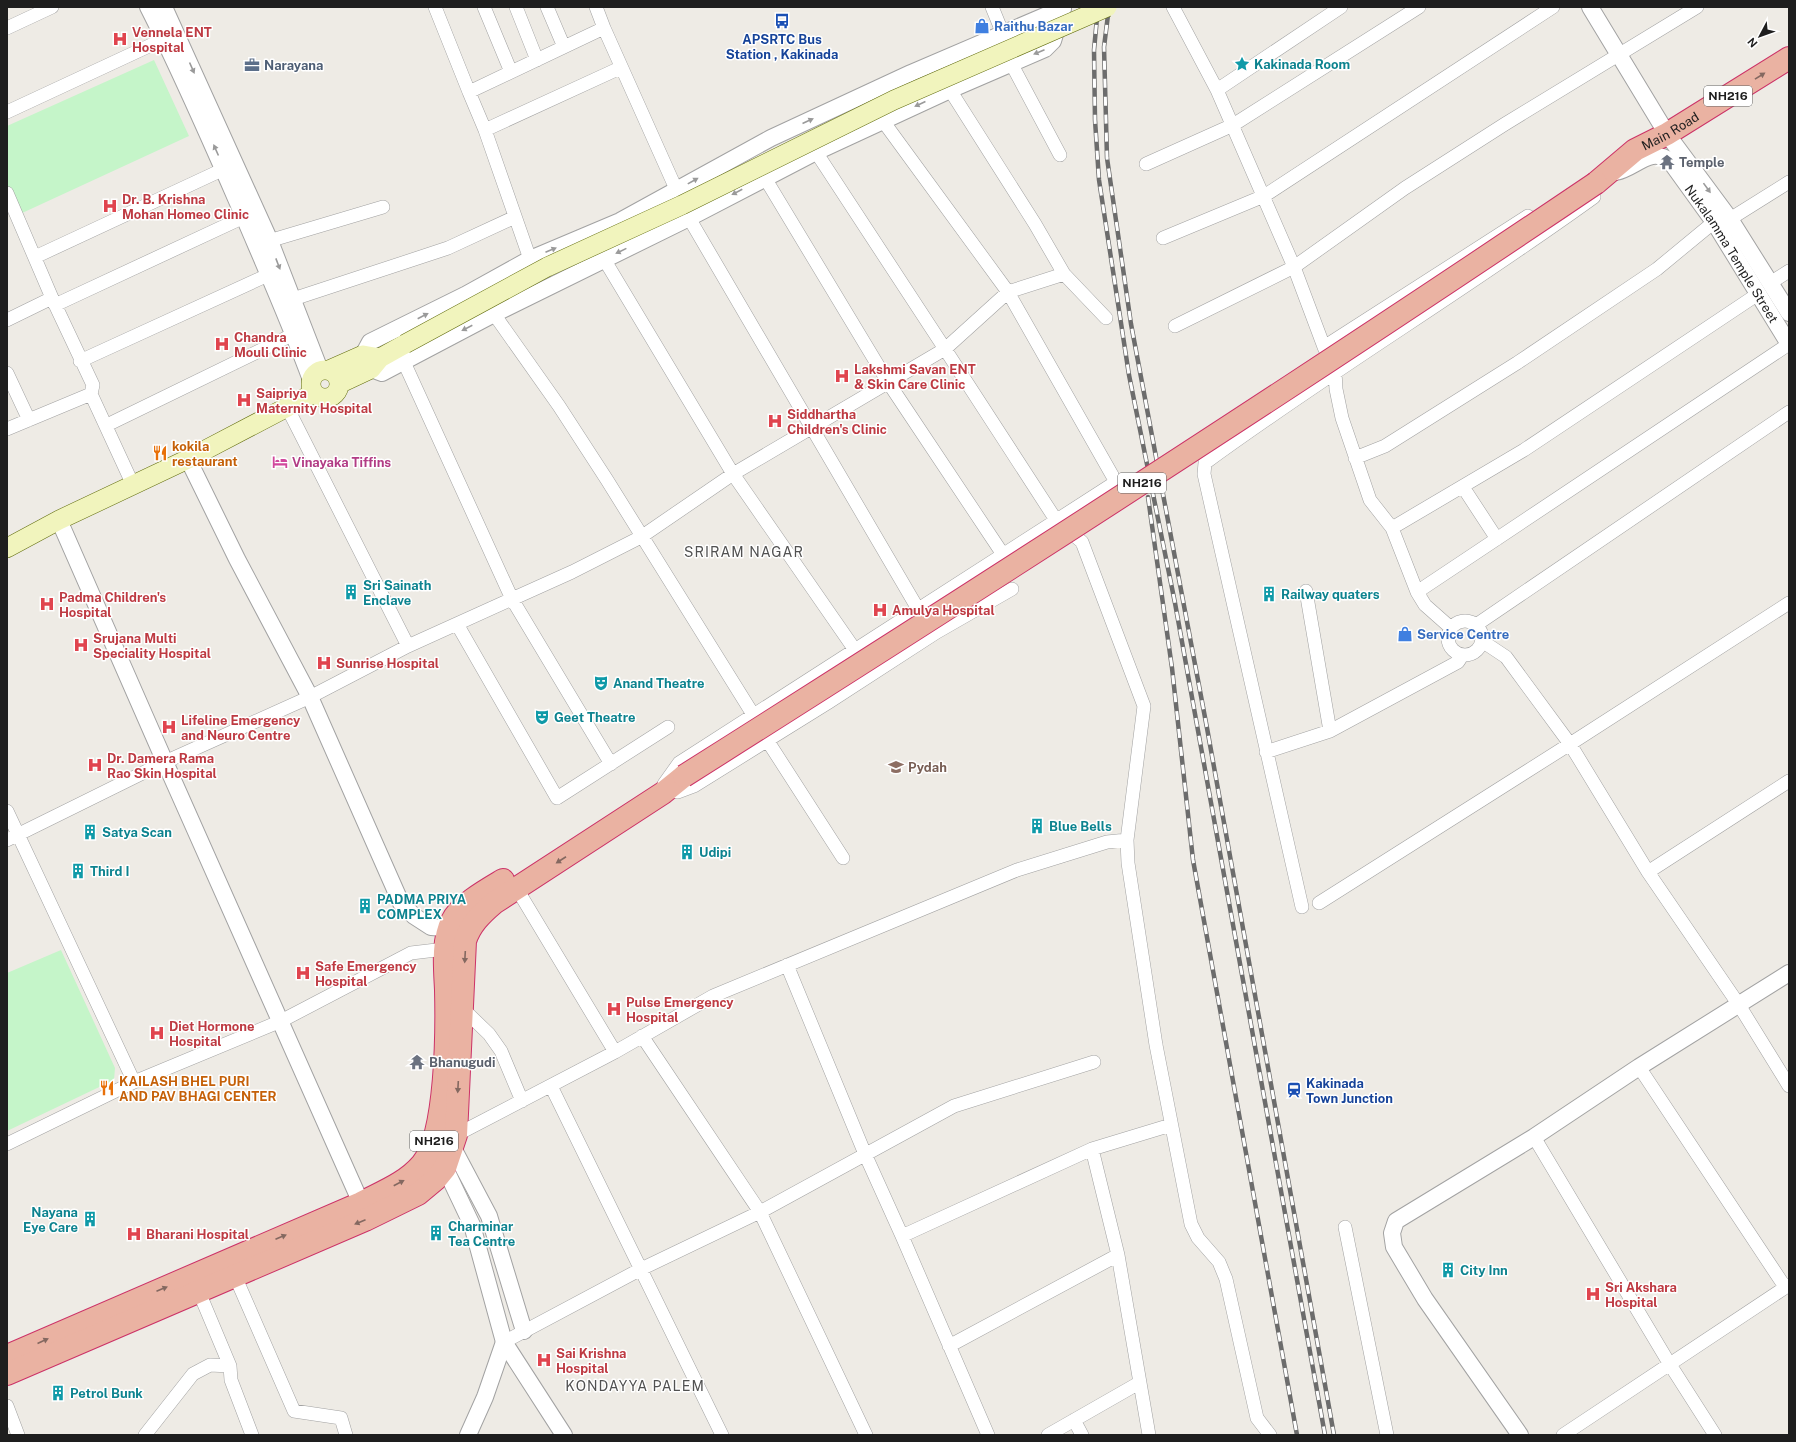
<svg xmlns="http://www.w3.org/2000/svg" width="1796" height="1442" font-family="'Public Sans',sans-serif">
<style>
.park{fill:#c5f5c9}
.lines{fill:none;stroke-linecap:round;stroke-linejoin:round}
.minor-casing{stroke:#a2a2a2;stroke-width:14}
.tertiary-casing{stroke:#a2a2a2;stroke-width:18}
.secondary-casing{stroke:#626d0e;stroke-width:20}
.trunk-casing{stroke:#cc3267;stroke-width:24}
.minor{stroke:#fff;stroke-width:13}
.tertiary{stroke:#fff;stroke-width:16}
.secondary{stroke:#f1f4bd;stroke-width:19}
.trunk{stroke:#eab2a2;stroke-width:22}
.rail-casing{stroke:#6c6c6c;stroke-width:4.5}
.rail{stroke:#fff;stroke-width:3;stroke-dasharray:9;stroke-linecap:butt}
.secondary-bridge-casing{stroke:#626d0e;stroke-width:20;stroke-linecap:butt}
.trunk-bridge-casing{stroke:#cc3267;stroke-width:24;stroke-linecap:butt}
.secondary-bridge{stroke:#f1f4bd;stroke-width:19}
.trunk-bridge{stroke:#eab2a2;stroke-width:22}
.oneway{fill:#9a9a9a}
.oneway2{fill:#846860}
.labels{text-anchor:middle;stroke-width:3;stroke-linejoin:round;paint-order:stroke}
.shield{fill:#fff;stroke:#626262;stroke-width:1}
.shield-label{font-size:12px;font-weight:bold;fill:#1e1e1e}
.shop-label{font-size:13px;font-weight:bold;fill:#366cbe;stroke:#fff;text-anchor:start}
.health-label{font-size:13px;font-weight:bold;fill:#be3a42;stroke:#fff;text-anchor:start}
.transit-label{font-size:13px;font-weight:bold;fill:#164399;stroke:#fff}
.culture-label{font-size:13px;font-weight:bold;fill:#0d838f;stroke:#fff;text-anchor:start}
.service-label{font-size:13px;font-weight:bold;fill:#4e5e75;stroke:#fff;text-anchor:start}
.street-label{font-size:13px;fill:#1e1e1e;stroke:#fff}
.worship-label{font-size:13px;font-weight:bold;fill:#5b616d;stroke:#fff;text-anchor:start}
.food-label{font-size:13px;font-weight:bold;fill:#c56008;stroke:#fff;text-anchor:start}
.hotel-label{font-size:13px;font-weight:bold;fill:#b23c85;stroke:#fff;text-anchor:start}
.education-label{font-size:13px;font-weight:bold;fill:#785e54;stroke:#fff;text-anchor:start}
.neighbourhood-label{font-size:14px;letter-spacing:1px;fill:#515151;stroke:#fff}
</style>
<rect width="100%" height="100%" fill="#eeebe5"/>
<path class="park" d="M 154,60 L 189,136 L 20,214 L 7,186 L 7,126 Z
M 61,950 L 115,1068 L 114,1080 L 7,1131 L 7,973 Z"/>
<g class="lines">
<g class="minor-casing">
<path id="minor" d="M 435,7 L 469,92
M 484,7 L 511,72
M 516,7 L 537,60
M 547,7 L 564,47
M 596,7 L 604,28
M 992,7 L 1003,34
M 1173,7 L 1217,90 L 1294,267 L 1324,347 L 1335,371 L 1336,389 L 1342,418 L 1370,500 L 1392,528 L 1417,592 L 1425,605 L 1451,628
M 7,28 L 52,7
M 1011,63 L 1060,155
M 950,90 L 1035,224 L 1064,274 L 1106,318
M 1217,90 L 1341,7
M 7,112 L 164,39
M 485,130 L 620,68
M 816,152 L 945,349 L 1008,292 L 1064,274
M 1146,164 L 1233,125 L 1419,7
M 765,178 L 888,382 L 1002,553
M 7,193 L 52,298 L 93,385 L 91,394 L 133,485
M 1730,219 L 1789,182
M 1163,238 L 1264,196 L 1553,7
M 262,243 L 383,207
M 35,257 L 224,169
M 530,259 L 485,130 L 469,92 L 604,28 L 689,218 L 918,609
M 604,259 L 733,474 L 855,650
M 1770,283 L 1789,271
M 284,302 L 448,248 L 515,217
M 55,305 L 244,217
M 494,314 L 559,406 L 607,480 L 754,716
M 7,320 L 52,298
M 1175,326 L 1294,267 L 1405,188 L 1505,124 L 1697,7
M 1324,347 L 1528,216
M 80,361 L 268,275
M 7,373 L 29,420
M 287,407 L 408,646
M 107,425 L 294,334
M 7,429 L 91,394
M 1355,458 L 1385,446 L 1517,363 L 1657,269 L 1714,222
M 1463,487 L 1497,539
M 1392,528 L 1524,450 L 1758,294
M 1306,591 L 1330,731
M 1417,592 L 1789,344
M1448 638a17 17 0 1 1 34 0a17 17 0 1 1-34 0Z
M 457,624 L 557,798 L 668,727
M 1476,625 L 1789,412
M 1482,641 L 1506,657 L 1570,744 L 1648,872 L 1739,1005 L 1789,1086
M 767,740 L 843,858
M 1266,752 L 1330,731 L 1458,662 L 1462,656
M 611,764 L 512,599 L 572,572 L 641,537 L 733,474 L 945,349 L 1056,520 L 1082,542 L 1144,706 L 1127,840 L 1128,863 L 1156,1045 L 1191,1224 L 1198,1238 L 1219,1262 L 1226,1279 L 1257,1418 L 1270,1435
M 664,784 L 679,763 L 1116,482 L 1008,292 L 883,121
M 666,790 L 678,792 L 694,786 L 829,702 L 937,632 L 1012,589
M 7,811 L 134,1082
M 7,840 L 165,762 L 310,697 L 408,646 L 512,599 L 403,360
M 1648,872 L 1789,781
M 517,889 L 615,1052
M 1319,903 L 1570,744 L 1789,603
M 1302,907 L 1204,474 L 1205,463 C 1332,370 1467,289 1594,197
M 787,965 L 865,1154 L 902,1236 L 988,1435
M 462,1008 L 489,1034 L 501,1051 L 522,1101
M 642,1036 L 760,1212 L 866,1435
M 1639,1067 L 1785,1287
M 551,1086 L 722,1435
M 456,1135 L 615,1052 L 713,996 L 1017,870 L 1107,842 L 1127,840
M 1534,1137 L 1669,1363 L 1715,1435
M 7,1144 L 134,1082 L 281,1021 L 411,953 L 445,949
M 1092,1149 L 1118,1255 L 1149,1435
M 1345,1227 L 1387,1435
M 902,1236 L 1092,1149 L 1171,1125
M 235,1276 L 294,1411 L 341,1418 L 346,1435
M 199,1292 L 230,1366
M 504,1342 L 641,1269 L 760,1212 L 954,1106 L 1094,1062
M 949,1346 L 1118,1255
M 7,1406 L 18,1435
M 1074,1420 L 1082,1435
M 145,1435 L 193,1374 L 210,1365 L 230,1366 L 231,1380 L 252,1435
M 1048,1435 L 1139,1383
M 1563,1435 L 1789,1285"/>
</g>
<g class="tertiary-casing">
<g id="tertiary">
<path d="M 148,7 C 183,76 213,146 244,217 C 267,271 291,325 311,380"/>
<path d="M 164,7 L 270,241 L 320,370"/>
<path d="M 1590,7 L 1667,134 L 1730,219 L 1789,313"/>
<path id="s1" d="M 1616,172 C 1636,168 1650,146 1670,161 L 1714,222 L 1789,344"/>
<path d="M 363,355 L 370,342 L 465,295 L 530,259 L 620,221 L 771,138 L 911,73 L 1063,8"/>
<path d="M 371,369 L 382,373 L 494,314 L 689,218 L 816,152 L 950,90 L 1045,49 L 1053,41 L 1063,8"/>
<path d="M 188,459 L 237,559 L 310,697 L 401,903 L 414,916 L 431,927 L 459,929"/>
<path d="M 59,520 L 165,762 L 361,1203"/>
<path d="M 453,1148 L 489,1216 L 524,1331"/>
<path d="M 439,1160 L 445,1168 L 472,1225 L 504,1342 L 564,1435"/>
<path d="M 468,1435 L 485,1397 L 504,1342"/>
<path d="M 1520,1435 L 1425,1299 L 1394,1247 L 1392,1233 L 1396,1221 L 1534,1137 L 1639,1067 L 1789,973"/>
</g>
</g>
<g class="secondary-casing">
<path id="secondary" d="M 329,370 L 363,355 L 380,358
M311 384a14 14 0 1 1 28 0a14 14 0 1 1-28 0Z
M 339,384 L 371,369 L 380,358 L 405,344
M 7,548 L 59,520 L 188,459 L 314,393"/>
</g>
<g class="trunk-casing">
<g id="trunk">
<path id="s2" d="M 1596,183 L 1635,150 L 1667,134 L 1789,58"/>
<path d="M 7,1356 L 361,1203 C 382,1192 406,1183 422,1164 C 447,1134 447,1030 446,990 C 445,968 442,941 452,921 C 459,905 488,889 503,880"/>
<path d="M 7,1374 L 365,1220 L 418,1194 L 436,1179 L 445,1168 L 456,1135 L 465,941 C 470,925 481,914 494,903 L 663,793 L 684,776"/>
</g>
</g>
<use href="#minor" class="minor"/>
<use href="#tertiary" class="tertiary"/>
<use href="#secondary" class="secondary"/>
<use href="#trunk" class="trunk"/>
<g class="rail-casing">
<path id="rail" d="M 1098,7 L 1094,50 L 1095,120 L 1099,180 L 1129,375 L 1175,603 L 1325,1435
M 1109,7 L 1104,47 L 1107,158 L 1131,324 L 1207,728 L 1334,1435
M 1148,497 L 1172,668 L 1193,860 L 1297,1435"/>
</g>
<use href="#rail" class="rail"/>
<g class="secondary-bridge-casing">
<path id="secondary-bridge" d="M 405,344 L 547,267 L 682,205 L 894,100 L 1107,7"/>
</g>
<g class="trunk-bridge-casing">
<path id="trunk-bridge" d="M 684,776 C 991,582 1295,386 1596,183"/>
</g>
<use href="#secondary-bridge" class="secondary-bridge"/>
<use href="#trunk-bridge" class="trunk-bridge"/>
</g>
<defs><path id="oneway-solid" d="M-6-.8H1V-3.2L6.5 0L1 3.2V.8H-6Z"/></defs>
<g class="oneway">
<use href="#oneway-solid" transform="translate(1039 52) rotate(157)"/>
<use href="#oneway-solid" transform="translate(192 68) rotate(66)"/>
<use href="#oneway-solid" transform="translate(920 104) rotate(155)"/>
<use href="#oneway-solid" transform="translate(808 121) rotate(-24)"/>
<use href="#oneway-solid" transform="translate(216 150) rotate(-114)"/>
<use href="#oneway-solid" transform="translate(693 181) rotate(-29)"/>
<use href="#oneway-solid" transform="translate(1707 188) rotate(54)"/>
<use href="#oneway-solid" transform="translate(737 192) rotate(152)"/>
<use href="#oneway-solid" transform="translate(551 250) rotate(-23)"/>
<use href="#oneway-solid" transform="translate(621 251) rotate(154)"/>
<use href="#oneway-solid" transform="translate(278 264) rotate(69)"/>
<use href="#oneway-solid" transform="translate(423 316) rotate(-27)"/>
<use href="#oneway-solid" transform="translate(467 328) rotate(153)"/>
</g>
<g class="oneway2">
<use href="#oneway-solid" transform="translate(1760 76) rotate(-32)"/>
<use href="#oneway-solid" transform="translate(561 860) rotate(147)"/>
<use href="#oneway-solid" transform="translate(465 957) rotate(93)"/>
<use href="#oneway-solid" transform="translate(458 1087) rotate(93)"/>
<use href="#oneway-solid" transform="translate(399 1183) rotate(-28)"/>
<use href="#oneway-solid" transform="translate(360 1222) rotate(157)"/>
<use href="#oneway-solid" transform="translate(281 1237) rotate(-23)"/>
<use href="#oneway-solid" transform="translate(162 1289) rotate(-23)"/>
<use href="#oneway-solid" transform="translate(43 1341) rotate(-24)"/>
</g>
<defs>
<g id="bus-bare" transform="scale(1.2)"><path d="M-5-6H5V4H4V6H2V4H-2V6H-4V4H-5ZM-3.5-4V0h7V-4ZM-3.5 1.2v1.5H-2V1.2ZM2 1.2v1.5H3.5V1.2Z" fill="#1a4fb4" stroke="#fff" stroke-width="2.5" paint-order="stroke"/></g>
<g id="shop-bare" transform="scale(1.2)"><path d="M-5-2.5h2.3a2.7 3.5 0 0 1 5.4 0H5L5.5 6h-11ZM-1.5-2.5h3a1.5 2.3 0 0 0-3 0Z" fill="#3f7fe0" stroke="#fff" stroke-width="2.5" paint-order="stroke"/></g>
<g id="hospital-bare" transform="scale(1.2)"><path d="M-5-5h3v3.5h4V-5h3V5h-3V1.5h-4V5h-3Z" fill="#e0444e" stroke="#fff" stroke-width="2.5" paint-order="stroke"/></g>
<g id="sight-bare" transform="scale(1.2)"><path d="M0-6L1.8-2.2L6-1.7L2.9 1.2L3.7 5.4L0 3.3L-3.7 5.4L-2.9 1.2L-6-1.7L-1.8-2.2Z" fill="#0f9aa8" stroke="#fff" stroke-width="2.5" paint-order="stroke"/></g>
<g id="office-bare" transform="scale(1.2)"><path d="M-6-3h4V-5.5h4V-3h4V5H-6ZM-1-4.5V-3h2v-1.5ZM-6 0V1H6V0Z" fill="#5c6f8a" stroke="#fff" stroke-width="2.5" paint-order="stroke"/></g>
<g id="temple-bare" transform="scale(1.2)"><path d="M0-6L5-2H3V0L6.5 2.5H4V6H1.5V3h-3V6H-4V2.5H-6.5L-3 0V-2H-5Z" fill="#6b7280" stroke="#fff" stroke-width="2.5" paint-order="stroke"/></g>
<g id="restaurant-bare" transform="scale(1.2)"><path d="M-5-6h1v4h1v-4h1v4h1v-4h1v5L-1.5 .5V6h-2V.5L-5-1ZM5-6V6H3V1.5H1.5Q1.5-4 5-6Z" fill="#e8710a" stroke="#fff" stroke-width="2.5" paint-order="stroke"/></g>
<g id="hotel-bare" transform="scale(1.2)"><path d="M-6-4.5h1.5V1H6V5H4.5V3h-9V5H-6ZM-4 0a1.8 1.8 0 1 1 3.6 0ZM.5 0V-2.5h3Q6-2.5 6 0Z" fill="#d1479c" stroke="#fff" stroke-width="2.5" paint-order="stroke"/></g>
<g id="building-bare" transform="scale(1.2)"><path d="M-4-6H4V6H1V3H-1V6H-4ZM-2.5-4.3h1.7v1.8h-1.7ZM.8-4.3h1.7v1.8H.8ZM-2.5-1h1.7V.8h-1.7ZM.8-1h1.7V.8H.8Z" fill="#0f9aa8" stroke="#fff" stroke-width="2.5" paint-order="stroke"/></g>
<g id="theatre-bare" transform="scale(1.2)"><path d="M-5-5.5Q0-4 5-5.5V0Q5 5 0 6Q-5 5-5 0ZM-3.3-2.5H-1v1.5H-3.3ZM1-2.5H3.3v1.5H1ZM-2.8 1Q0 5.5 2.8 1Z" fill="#0f9aa8" stroke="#fff" stroke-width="2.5" paint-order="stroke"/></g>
<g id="university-bare" transform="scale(1.2)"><path d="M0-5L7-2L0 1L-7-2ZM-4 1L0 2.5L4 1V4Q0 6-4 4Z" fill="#8d6e63" stroke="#fff" stroke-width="2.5" paint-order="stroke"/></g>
<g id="station-bare" transform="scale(1.2)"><path d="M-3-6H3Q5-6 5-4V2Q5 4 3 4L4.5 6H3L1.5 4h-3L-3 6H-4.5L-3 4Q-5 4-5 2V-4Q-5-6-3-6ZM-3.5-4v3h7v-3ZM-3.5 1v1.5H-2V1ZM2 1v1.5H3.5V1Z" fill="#1a4fb4" stroke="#fff" stroke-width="2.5" paint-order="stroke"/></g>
</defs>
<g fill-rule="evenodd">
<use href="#bus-bare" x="782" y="21"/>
<use href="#shop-bare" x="982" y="26"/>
<use href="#hospital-bare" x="120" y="39"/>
<use href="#sight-bare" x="1242" y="64"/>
<use href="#office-bare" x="252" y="65"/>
<use href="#temple-bare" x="1667" y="162"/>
<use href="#hospital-bare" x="110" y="206"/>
<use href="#hospital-bare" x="222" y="344"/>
<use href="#hospital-bare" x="842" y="376"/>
<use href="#hospital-bare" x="244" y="400"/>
<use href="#hospital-bare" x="775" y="421"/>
<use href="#restaurant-bare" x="160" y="453"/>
<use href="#hotel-bare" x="280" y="462"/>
<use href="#building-bare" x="351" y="592"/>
<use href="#building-bare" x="1269" y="594"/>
<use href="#hospital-bare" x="47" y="604"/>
<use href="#hospital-bare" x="880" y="610"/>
<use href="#shop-bare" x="1405" y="634"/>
<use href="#hospital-bare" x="81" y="645"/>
<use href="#hospital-bare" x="324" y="663"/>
<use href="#theatre-bare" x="601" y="683"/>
<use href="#theatre-bare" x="542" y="717"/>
<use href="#hospital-bare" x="169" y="727"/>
<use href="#hospital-bare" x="95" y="765"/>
<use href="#university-bare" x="896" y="767"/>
<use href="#building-bare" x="1037" y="826"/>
<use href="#building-bare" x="90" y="832"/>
<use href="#building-bare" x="687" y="852"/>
<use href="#building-bare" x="78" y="871"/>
<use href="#building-bare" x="365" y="906"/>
<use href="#hospital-bare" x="303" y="973"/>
<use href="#hospital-bare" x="614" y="1009"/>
<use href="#hospital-bare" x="157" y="1033"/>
<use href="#temple-bare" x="417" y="1062"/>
<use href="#restaurant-bare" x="107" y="1088"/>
<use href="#station-bare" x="1294" y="1090"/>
<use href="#building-bare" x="90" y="1219"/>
<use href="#building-bare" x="436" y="1233"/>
<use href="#hospital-bare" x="134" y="1234"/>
<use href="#building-bare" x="1448" y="1270"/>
<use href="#hospital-bare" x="1593" y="1294"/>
<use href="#hospital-bare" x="544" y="1360"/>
<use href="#building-bare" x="58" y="1393"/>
</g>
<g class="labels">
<g class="shield">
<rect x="1704" y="86" width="48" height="20" rx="3"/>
<rect x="1118" y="473" width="48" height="20" rx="3"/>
<rect x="410" y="1131" width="48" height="20" rx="3"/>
</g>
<g class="shield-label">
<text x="1728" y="100">NH216</text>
<text x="1142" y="487">NH216</text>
<text x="434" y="1145">NH216</text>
</g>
<g class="shop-label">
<text x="994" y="31">Raithu Bazar</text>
<text x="1417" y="639">Service Centre</text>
</g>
<g class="health-label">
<text x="132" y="37">Vennela ENT<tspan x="132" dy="15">Hospital</tspan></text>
<text x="122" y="204">Dr. B. Krishna<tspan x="122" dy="15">Mohan Homeo Clinic</tspan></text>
<text x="234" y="342">Chandra<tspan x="234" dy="15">Mouli Clinic</tspan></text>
<text x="854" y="374">Lakshmi Savan ENT<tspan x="854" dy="15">&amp; Skin Care Clinic</tspan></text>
<text x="256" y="398">Saipriya<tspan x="256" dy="15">Maternity Hospital</tspan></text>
<text x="787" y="419">Siddhartha<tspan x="787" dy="15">Children's Clinic</tspan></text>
<text x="59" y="602">Padma Children's<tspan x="59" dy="15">Hospital</tspan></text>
<text x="892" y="615">Amulya Hospital</text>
<text x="93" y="643">Srujana Multi<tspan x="93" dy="15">Speciality Hospital</tspan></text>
<text x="336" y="668">Sunrise Hospital</text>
<text x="181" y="725">Lifeline Emergency<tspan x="181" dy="15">and Neuro Centre</tspan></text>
<text x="107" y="763">Dr. Damera Rama<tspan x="107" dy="15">Rao Skin Hospital</tspan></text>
<text x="315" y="971">Safe Emergency<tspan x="315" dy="15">Hospital</tspan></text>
<text x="626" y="1007">Pulse Emergency<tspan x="626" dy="15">Hospital</tspan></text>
<text x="169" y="1031">Diet Hormone<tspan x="169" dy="15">Hospital</tspan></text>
<text x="146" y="1239">Bharani Hospital</text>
<text x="1605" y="1292">Sri Akshara<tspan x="1605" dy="15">Hospital</tspan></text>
<text x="556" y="1358">Sai Krishna<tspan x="556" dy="15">Hospital</tspan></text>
</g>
<g class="transit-label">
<text x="782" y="44">APSRTC Bus<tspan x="782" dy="15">Station , Kakinada</tspan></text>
<text x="1306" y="1088" text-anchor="start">Kakinada<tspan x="1306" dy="15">Town Junction</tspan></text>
</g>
<g class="culture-label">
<text x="1254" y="69">Kakinada Room</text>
<text x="363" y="590">Sri Sainath<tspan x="363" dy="15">Enclave</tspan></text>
<text x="1281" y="599">Railway quaters</text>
<text x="613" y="688">Anand Theatre</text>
<text x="554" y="722">Geet Theatre</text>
<text x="1049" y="831">Blue Bells</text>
<text x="102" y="837">Satya Scan</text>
<text x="699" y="857">Udipi</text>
<text x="90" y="876">Third I</text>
<text x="377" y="904">PADMA PRIYA<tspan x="377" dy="15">COMPLEX</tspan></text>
<text x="78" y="1217" text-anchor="end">Nayana<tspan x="78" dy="15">Eye Care</tspan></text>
<text x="448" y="1231">Charminar<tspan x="448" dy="15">Tea Centre</tspan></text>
<text x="1460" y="1275">City Inn</text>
<text x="70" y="1398">Petrol Bunk</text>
</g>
<g class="service-label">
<text x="264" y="70">Narayana</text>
</g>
<g class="street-label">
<text dy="5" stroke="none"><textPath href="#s2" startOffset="91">Main Road</textPath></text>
<text dy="5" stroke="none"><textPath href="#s1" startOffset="170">Nukalamma Temple Street</textPath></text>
</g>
<g class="worship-label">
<text x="1679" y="167">Temple</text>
<text x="429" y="1067">Bhanugudi</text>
</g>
<g class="food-label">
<text x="172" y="451">kokila<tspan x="172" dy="15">restaurant</tspan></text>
<text x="119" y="1086">KAILASH BHEL PURI<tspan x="119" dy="15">AND PAV BHAGI CENTER</tspan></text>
</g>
<g class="hotel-label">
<text x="292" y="467">Vinayaka Tiffins</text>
</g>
<g class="education-label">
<text x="908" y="772">Pydah</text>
</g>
<g class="neighbourhood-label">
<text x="744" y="557">SRIRAM NAGAR</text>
<text x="635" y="1391">KONDAYYA PALEM</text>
</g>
</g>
<rect width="1796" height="1442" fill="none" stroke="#1e1e1e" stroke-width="16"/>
<g transform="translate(1760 36) rotate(229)" stroke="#ffffff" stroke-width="3" paint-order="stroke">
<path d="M0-3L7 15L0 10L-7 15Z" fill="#1e1e1e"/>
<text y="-6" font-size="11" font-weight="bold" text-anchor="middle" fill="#1e1e1e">N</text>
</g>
</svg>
